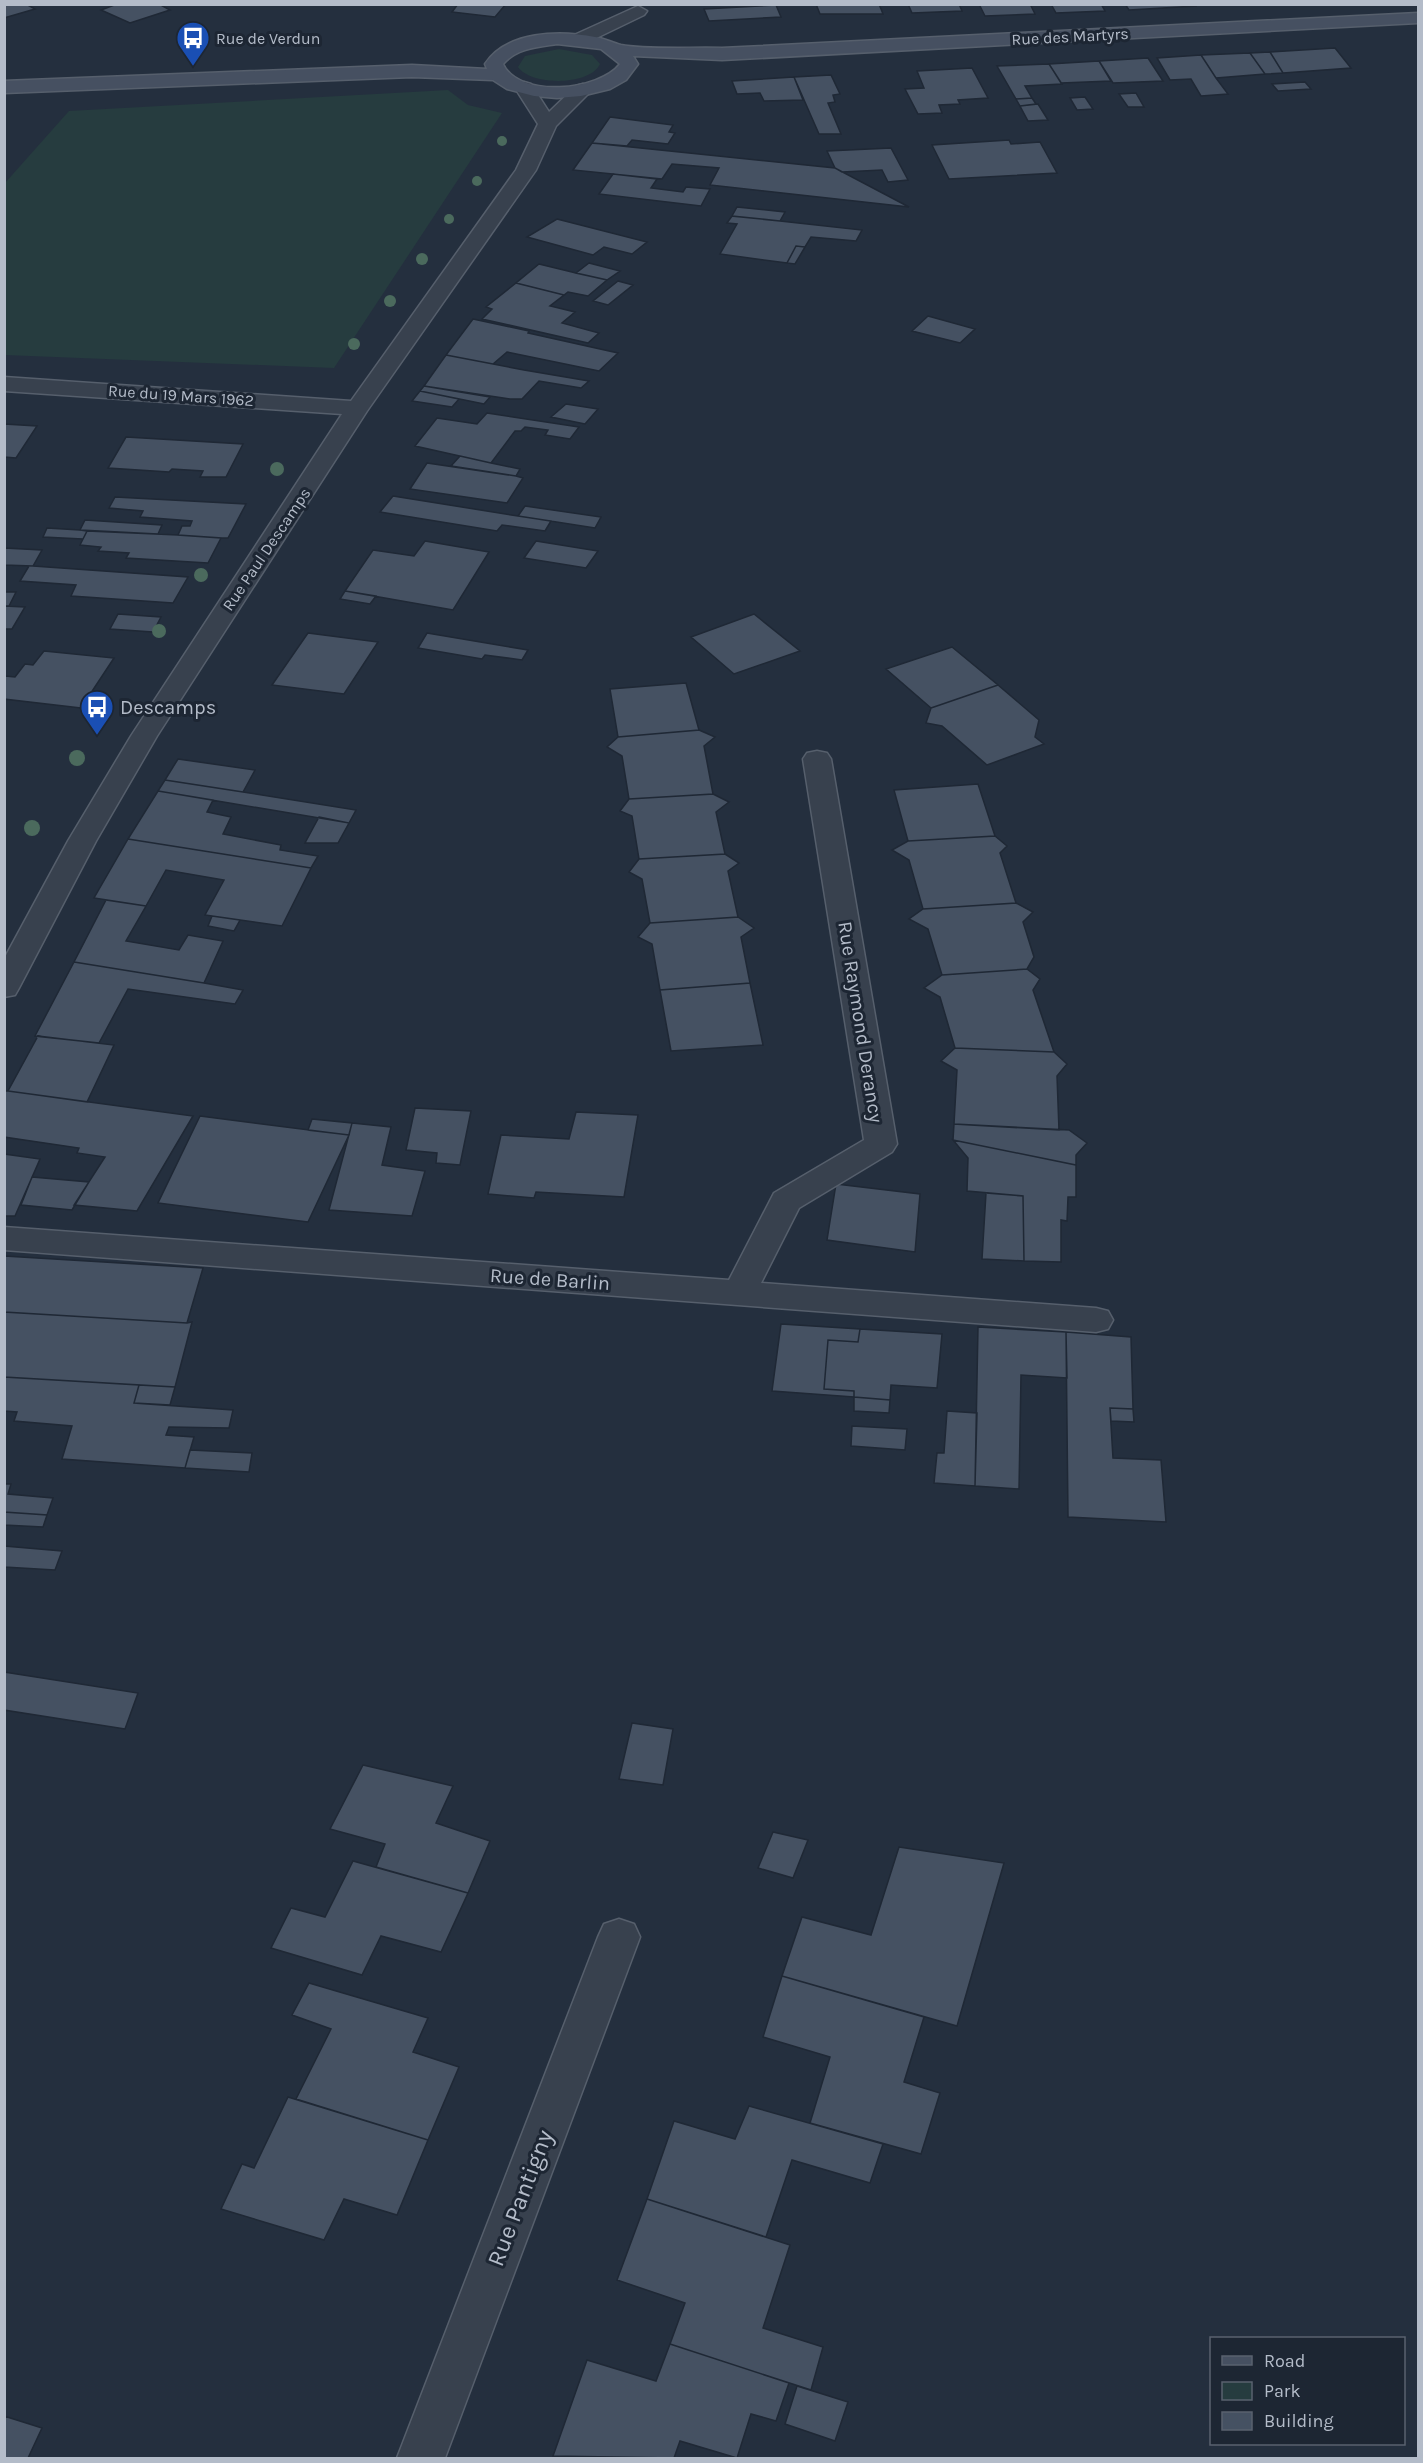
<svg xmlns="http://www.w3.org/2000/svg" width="1423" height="2463" font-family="Karla,sans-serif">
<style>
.green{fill:#263c3f}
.building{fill:#455162;stroke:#1f2835;stroke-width:1.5}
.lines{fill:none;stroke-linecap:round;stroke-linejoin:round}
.minor-casing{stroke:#565f6c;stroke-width:3}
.secondary-casing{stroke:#565f6c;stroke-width:3}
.minor{fill:#38414e;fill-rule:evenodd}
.secondary{fill:#465061;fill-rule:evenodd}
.tree{fill:#4b6a5d}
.labels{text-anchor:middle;stroke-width:6;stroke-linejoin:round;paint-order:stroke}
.far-street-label{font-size:16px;fill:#b4bcc9;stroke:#1d2633}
.far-poi-label{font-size:16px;fill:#b4bcc9;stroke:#1d2633;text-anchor:start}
.poi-label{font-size:20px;fill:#b4bcc9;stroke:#1d2633;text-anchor:start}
.street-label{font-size:20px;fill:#b4bcc9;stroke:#1d2633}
.near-street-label{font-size:24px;fill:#b4bcc9;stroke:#1d2633}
</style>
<rect width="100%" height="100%" fill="#242f3e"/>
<path class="green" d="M 559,49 L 592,55 L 600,64 C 590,86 531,86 518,67 L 525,56 Z
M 448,90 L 468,105 L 502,113 L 334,368 L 5,355 L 5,183 L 69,111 Z"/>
<path class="building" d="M 4,4 L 26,4 L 35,9 L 4,18 Z
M 117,4 L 159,4 L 170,10 L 130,23 L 101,10 Z
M 458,4 L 506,4 L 495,17 L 452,12 Z
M 816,4 L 879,4 L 883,14 L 820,14 Z
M 908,4 L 959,4 L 962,11 L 912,13 Z
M 979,4 L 1030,4 L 1035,14 L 985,16 Z
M 1051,4 L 1101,4 L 1105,11 L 1056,13 Z
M 1125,4 L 1195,4 L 1196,6 L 1129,10 Z
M 776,5 L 781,17 L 709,21 L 704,9 Z
M 1335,48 L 1351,68 L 1283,73 L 1270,52 Z
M 1270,52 L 1283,73 L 1284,73 L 1265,74 L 1250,53 Z
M 1250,53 L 1265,74 L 1216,78 L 1201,55 Z
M 1201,55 L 1216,78 L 1228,94 L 1201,96 L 1191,79 L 1170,80 L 1157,58 Z
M 1148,58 L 1163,81 L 1113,83 L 1099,61 Z
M 1099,61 L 1111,81 L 1061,83 L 1049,64 Z
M 1049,64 L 1062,84 L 1025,86 L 1032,98 L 1016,99 L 997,66 Z
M 972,68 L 988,98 L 958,100 L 960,104 L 939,105 L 942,113 L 918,114 L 905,89 L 924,88 L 917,71 Z
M 831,75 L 840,94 L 833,95 L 835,102 L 828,103 L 841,134 L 819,134 L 794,77 Z
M 794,77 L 803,100 L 764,101 L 760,93 L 737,94 L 732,81 Z
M 1305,82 L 1311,89 L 1278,91 L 1272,84 Z
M 1136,93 L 1144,107 L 1128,107 L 1119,94 Z
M 1085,97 L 1093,109 L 1077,110 L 1070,98 Z
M 1032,98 L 1036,104 L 1020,106 L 1016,99 Z
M 1038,104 L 1048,120 L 1028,121 L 1020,106 Z
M 610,117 L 673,125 L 669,132 L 675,133 L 668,144 L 632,140 L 627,146 L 592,143 Z
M 1009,140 L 1011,144 L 1040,142 L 1057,173 L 949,179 L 932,145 Z
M 592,143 L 835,168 L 909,207 L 710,185 L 719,168 L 672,164 L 662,179 L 573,170 Z
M 891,148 L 908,180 L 888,182 L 882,170 L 842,172 L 835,168 L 827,151 Z
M 613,174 L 657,179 L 651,188 L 683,192 L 686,187 L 710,189 L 701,206 L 599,194 Z
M 737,207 L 785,212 L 780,221 L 732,216 Z
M 732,216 L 780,221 L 862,230 L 856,241 L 811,237 L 805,247 L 796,246 L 787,263 L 720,254 L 737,224 L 727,223 Z
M 557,219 L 647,242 L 632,254 L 604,247 L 593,255 L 527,237 Z
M 796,246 L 805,247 L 795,264 L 787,263 Z
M 589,263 L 620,271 L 607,280 L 576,273 Z
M 539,264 L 576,273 L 607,280 L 588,296 L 568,292 L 564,295 L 516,283 Z
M 618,281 L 633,285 L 608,305 L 593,301 Z
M 516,283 L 564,295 L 550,306 L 575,312 L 562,323 L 599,333 L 588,343 L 482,319 L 492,309 L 486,307 Z
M 928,316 L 975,329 L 960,343 L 912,331 Z
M 473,319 L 529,331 L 528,333 L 618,353 L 599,371 L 507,352 L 493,364 L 446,355 Z
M 446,355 L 524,370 L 589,381 L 581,388 L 539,381 L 522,399 L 510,399 L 424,386 Z
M 424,386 L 490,397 L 484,404 L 420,391 Z
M 420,391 L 459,399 L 452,407 L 412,401 Z
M 566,404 L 598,409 L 585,424 L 551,417 Z
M 487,413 L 579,427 L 570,439 L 545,435 L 548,430 L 525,427 L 521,431 L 515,431 L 491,463 L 415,446 L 437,418 L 477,424 Z
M 4,424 L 37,426 L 16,458 L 4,457 Z
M 126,437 L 243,444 L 226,477 L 200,477 L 203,471 L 172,469 L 169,472 L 108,468 Z
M 460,456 L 491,463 L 520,469 L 516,476 L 451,466 Z
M 427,463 L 516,476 L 523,478 L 507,503 L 410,489 Z
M 393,496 L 518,516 L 551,521 L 545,531 L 502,525 L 497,531 L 380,512 Z
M 115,497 L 246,504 L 228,538 L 221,538 L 178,535 L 182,526 L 190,526 L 192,521 L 140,517 L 143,511 L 109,508 Z
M 525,506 L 601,517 L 595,528 L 518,516 Z
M 85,520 L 162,525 L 158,534 L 80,530 Z
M 47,528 L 80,530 L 87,531 L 83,539 L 43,537 Z
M 87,531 L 178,535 L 221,538 L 208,563 L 126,558 L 129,553 L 98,551 L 101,547 L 80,545 Z
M 425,541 L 489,552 L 453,610 L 345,591 L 373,550 L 414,556 Z
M 536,541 L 598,551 L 586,568 L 524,558 Z
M 4,548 L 42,550 L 33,566 L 4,565 Z
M 29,566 L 33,566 L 188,577 L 173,603 L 71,596 L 76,585 L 20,581 Z
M 345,591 L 376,596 L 370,604 L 340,599 Z
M 4,592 L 16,592 L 9,606 L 4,606 Z
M 4,606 L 25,607 L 12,629 L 4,629 Z
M 118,614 L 161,617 L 153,632 L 110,629 Z
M 754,614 L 800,651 L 734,674 L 691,637 Z
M 308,633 L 378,642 L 344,694 L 272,685 Z
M 427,633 L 528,650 L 522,660 L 485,655 L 482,659 L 418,648 Z
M 952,647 L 998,685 L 931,708 L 886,669 Z
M 44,651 L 114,658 L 81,708 L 4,699 L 5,676 L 15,677 L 25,664 L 33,665 Z
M 686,683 L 699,730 L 618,737 L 610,689 Z
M 998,685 L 1039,720 L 1035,737 L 1044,744 L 987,765 L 942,726 L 926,723 L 931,708 Z
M 699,730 L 715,737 L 704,746 L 713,794 L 629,799 L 622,756 L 607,747 L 618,737 Z
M 178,759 L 255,770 L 243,792 L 165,780 Z
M 165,780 L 243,792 L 356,810 L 349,823 L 158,791 Z
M 978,784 L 995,836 L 908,841 L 894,790 Z
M 158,791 L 213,800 L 207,812 L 231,817 L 223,834 L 281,845 L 280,850 L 318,856 L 311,868 L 128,839 Z
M 713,794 L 729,802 L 716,812 L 725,854 L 639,859 L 632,816 L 620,811 L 629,799 Z
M 319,817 L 349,823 L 338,843 L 305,843 Z
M 995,836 L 1007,846 L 1000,853 L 1016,903 L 923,909 L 909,860 L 892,850 L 908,841 Z
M 128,839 L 311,868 L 282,926 L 205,915 L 224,880 L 166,870 L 146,906 L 94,898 Z
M 725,854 L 739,863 L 728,871 L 738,917 L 650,923 L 642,879 L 629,872 L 639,859 Z
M 106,900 L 146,906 L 126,941 L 179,950 L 188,935 L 223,941 L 204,983 L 74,962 Z
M 1016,903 L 1033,912 L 1023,922 L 1034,957 L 1027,969 L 942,975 L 928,929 L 909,919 L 923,909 Z
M 212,916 L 240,920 L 234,931 L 208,926 Z
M 738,917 L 754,928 L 741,937 L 750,983 L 660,990 L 652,944 L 638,937 L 650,923 Z
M 74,962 L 204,983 L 243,990 L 235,1004 L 128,989 L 99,1043 L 35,1036 Z
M 1027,969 L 1040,979 L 1033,990 L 1054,1052 L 955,1048 L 940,997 L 924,988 L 942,975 Z
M 750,983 L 763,1045 L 671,1051 L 660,990 Z
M 38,1036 L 114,1045 L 87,1102 L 8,1091 Z
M 955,1048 L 1054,1052 L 1067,1064 L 1057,1076 L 1059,1130 L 954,1124 L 957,1070 L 941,1061 Z
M 4,1091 L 8,1091 L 193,1116 L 137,1211 L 74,1205 L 105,1157 L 77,1153 L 79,1148 L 4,1137 Z
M 415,1108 L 471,1111 L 460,1165 L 436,1163 L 437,1153 L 406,1150 Z
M 576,1112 L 638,1115 L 624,1197 L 536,1192 L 534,1198 L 488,1194 L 501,1135 L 569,1139 Z
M 200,1116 L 349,1135 L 308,1222 L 158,1203 Z
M 312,1119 L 352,1123 L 349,1135 L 308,1130 Z
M 352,1123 L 391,1127 L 382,1165 L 425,1171 L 412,1216 L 329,1210 Z
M 954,1124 L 1069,1130 L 1087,1143 L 1076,1155 L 1076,1165 L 953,1140 Z
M 953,1140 L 1076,1165 L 1076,1197 L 1068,1197 L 1067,1221 L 1061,1220 L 1061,1262 L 1024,1261 L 1023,1196 L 967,1191 L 968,1158 Z
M 4,1154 L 40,1159 L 15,1216 L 4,1216 Z
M 32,1177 L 89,1182 L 72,1210 L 21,1205 Z
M 836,1184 L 920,1194 L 915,1252 L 827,1240 Z
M 986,1193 L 1023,1196 L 1024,1261 L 982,1259 Z
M 4,1256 L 203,1268 L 187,1323 L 4,1312 Z
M 4,1312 L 187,1323 L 192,1322 L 175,1387 L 4,1377 Z
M 781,1324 L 860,1329 L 858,1342 L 828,1340 L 824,1389 L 854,1391 L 854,1397 L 772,1391 Z
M 978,1327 L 1066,1332 L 1067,1378 L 1021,1375 L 1019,1489 L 975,1486 Z
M 860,1329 L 942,1334 L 937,1388 L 891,1385 L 890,1400 L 854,1397 L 854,1391 L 824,1389 L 828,1340 L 858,1342 Z
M 1066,1332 L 1131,1337 L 1133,1409 L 1110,1408 L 1113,1458 L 1161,1460 L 1166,1522 L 1068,1517 Z
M 4,1377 L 139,1385 L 134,1403 L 233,1410 L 229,1428 L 169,1427 L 166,1435 L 194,1437 L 185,1468 L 62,1459 L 72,1426 L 14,1421 L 17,1412 L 4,1411 Z
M 139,1385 L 175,1387 L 170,1405 L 134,1403 Z
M 854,1397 L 890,1400 L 889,1413 L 854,1411 Z
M 1110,1408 L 1133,1409 L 1134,1422 L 1111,1421 Z
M 947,1411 L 977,1413 L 975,1486 L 934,1483 L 937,1453 L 944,1453 Z
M 852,1426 L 907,1429 L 905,1450 L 851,1446 Z
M 190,1450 L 252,1453 L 249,1472 L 185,1468 Z
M 4,1484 L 11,1484 L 8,1494 L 53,1498 L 47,1515 L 4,1512 Z
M 4,1512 L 47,1515 L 43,1527 L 4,1525 Z
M 4,1546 L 62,1551 L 55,1570 L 4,1567 Z
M 4,1672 L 138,1693 L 125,1729 L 4,1710 Z
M 632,1723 L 673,1729 L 663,1785 L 619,1779 Z
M 363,1765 L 453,1786 L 436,1823 L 490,1841 L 468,1893 L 376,1867 L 385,1844 L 330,1829 Z
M 773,1832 L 808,1840 L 793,1878 L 758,1868 Z
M 899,1847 L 1004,1863 L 957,2026 L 782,1976 L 802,1917 L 871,1935 Z
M 353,1861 L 468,1893 L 441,1952 L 381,1936 L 362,1975 L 271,1948 L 291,1908 L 325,1917 Z
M 782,1976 L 924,2017 L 904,2082 L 940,2093 L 921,2154 L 810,2123 L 830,2057 L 763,2037 Z
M 309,1983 L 428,2018 L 413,2052 L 459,2067 L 428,2140 L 296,2099 L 331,2029 L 292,2015 Z
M 288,2097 L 428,2140 L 397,2215 L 344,2199 L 324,2240 L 221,2209 L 242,2164 L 254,2168 Z
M 749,2106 L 883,2144 L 870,2183 L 792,2160 L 766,2237 L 647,2199 L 674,2121 L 735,2139 Z
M 647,2199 L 790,2245 L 763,2328 L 823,2347 L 811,2390 L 670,2344 L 685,2303 L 617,2280 Z
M 670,2344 L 789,2383 L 776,2421 L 751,2414 L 737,2458 L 680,2441 L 674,2458 L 553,2456 L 587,2360 L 656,2381 Z
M 797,2386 L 848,2402 L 835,2441 L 785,2424 Z
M 4,2416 L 42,2428 L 28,2458 L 4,2458 Z"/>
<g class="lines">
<g class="minor-casing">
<path id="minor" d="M 638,6 L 647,11 L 644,15 L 584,44 L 578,45 L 569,40 L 572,36 Z
M 524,82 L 531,84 L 549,112 L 576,86 L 583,84 L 592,90 L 556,126 L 536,170 L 367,411 L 157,736 L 96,841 L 19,988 L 15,995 L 4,997 L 4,959 L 68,841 L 131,736 L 342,414 L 4,391 L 4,377 L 351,401 L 516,170 L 538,124 L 515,88 Z
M 817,751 L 827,753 L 831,759 L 897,1144 L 892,1152 L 799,1208 L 761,1283 L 1096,1308 L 1108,1311 L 1113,1320 L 1108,1329 L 1096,1332 L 4,1250 L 4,1227 L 729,1280 L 774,1193 L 864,1140 L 803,759 L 807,753 Z
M 619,1919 L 634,1924 L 640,1937 L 445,2458 L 397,2458 L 598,1937 L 604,1924 Z"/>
</g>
<g class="secondary-casing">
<path id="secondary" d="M 1418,13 L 1418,23 L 722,60 L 633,56 L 638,64 L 626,80 L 610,89 L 581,96 L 557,98 L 534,96 L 507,89 L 493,80 L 412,77 L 4,93 L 4,81 L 412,65 L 487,69 L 485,64 C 507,31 559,30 595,37 C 604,38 612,43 621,45 C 647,50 694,47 722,48 ZM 557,44 L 601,49 L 620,64 C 599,91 519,99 503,64 C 517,48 538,47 557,44 Z"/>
</g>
<use href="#minor" class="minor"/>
<use href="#secondary" class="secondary"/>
</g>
<g class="tree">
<circle cx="502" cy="141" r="5"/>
<circle cx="477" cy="181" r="5"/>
<circle cx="449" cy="219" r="5"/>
<circle cx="422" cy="259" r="6"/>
<circle cx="390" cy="301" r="6"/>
<circle cx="354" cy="344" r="6"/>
<circle cx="277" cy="469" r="7"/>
<circle cx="201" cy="575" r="7"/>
<circle cx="159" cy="631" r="7"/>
<circle cx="77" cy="758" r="8"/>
<circle cx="32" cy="828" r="8"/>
</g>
<defs>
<g id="bus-pin" transform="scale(1.725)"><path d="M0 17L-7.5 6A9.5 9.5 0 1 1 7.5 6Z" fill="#1a4fb4" stroke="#1d2633"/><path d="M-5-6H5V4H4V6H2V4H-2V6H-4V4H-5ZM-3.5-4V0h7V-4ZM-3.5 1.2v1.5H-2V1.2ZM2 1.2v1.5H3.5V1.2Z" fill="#fff"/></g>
</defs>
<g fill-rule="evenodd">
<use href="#bus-pin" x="193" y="38"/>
<use href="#bus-pin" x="97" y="707"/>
</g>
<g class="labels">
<g class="far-street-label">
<text transform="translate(1070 36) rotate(-3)" y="6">Rue des Martyrs</text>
<text transform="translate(181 395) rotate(4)" y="6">Rue du 19 Mars 1962</text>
<text transform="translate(266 549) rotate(-56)" y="6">Rue Paul Descamps</text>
</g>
<g class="far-poi-label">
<text x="216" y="44">Rue de Verdun</text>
</g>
<g class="poi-label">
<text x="120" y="714">Descamps</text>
</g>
<g class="street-label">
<text transform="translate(861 1022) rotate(81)" y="7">Rue Raymond Derancy</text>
<text transform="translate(550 1279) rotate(4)" y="7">Rue de Barlin</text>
</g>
<g class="near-street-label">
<text transform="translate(520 2198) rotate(-69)" y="8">Rue Pantigny</text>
</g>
</g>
<rect width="1423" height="2463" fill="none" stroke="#b4bcc9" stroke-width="12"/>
<rect x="1210" y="2337" width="195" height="108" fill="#1d2633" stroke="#59626f" stroke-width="1.5"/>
<rect x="1222" y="2356" width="30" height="9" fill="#465061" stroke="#59626f" stroke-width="1.5"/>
<text x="1264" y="2367" font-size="18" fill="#b4bcc9">Road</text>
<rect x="1222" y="2382" width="30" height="18" fill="#263c3f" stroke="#59626f" stroke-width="1.5"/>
<text x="1264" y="2397" font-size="18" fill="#b4bcc9">Park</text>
<rect x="1222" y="2412" width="30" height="18" fill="#455162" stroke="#59626f" stroke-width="1.5"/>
<text x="1264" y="2427" font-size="18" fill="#b4bcc9">Building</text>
</svg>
